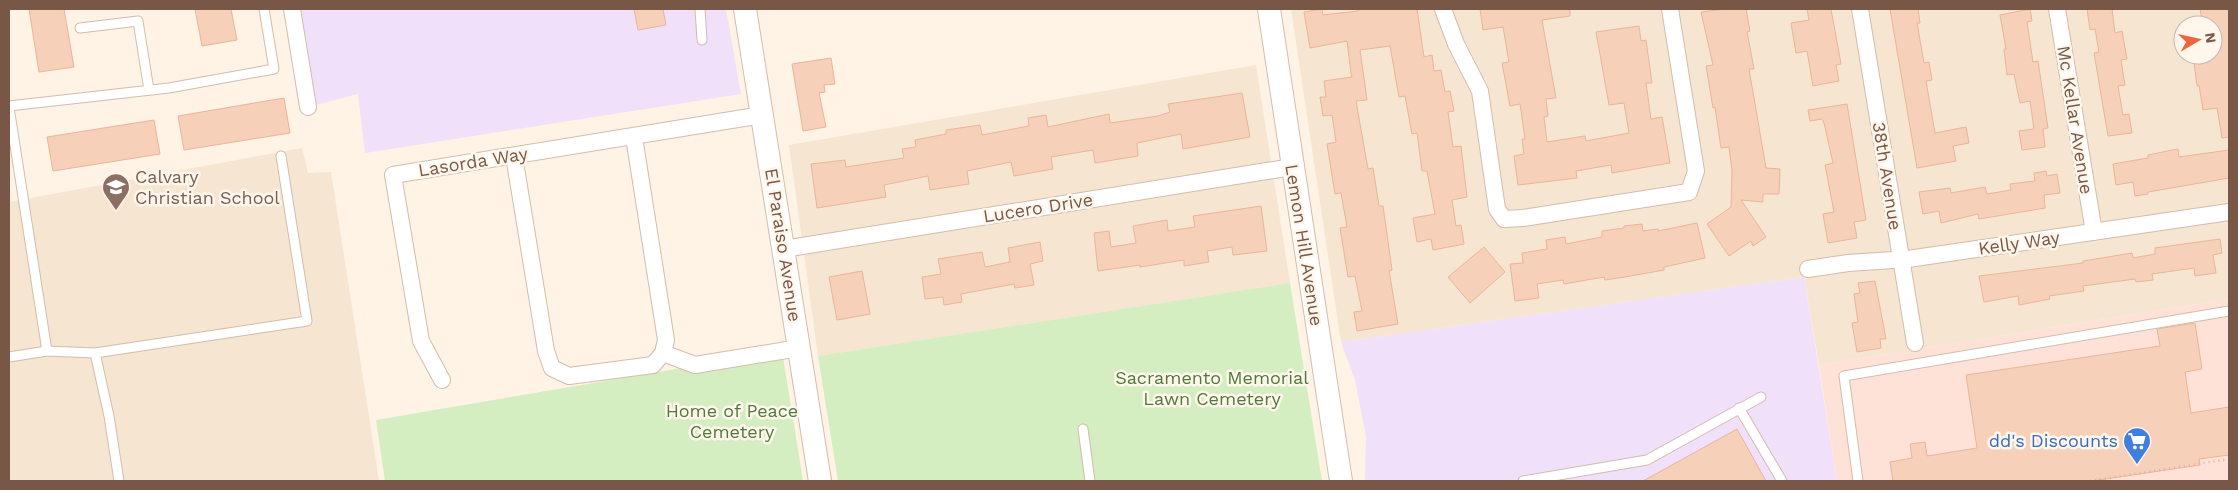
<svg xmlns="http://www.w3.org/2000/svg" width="2238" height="490" font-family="'Work Sans',sans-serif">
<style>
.residential{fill:#f6e5d1;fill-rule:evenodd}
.commercial{fill:#ffe2d7}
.education{fill:#f0e0fa}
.green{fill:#d4edc1}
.building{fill:#f6d0b9;stroke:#eab598}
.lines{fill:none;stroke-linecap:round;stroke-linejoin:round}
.lane-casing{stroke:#d3bcab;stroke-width:11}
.street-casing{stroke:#d3bcab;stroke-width:18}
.secondary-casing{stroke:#d6bca9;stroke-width:24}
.path{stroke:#dbb39c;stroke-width:2.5;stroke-dasharray:1 4;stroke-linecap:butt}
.lane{stroke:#fff;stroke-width:9}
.street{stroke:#fff;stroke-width:16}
.secondary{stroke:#fff;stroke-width:22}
.labels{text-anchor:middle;stroke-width:5;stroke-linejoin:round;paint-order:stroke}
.street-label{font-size:18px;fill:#795747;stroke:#fff7ec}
.education-label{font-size:18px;fill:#785e54;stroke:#fff7ec;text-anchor:start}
.park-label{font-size:18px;fill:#4f7a3c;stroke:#fff7ec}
.shop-label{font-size:18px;fill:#366cbe;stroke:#fff7ec;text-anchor:end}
</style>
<rect width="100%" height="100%" fill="#fef3e4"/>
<path class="residential" d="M 1291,9 L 2229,9 L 2229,299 L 1819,365 L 1804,277 L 1341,342 ZM 2183,25 L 2213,25 L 2213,55 L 2183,55 Z
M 1256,65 L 1290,283 L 818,356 L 789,145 Z
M 302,148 L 308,173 L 331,172 L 379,481 L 9,481 L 9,202 Z"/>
<path class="commercial" d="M 2229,299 L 2229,481 L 1837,481 L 1819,365 Z"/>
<path class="education" d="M 295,9 L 726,9 L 741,94 L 365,153 L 358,94 L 308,107 Z
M 1804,277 L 1837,481 L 1365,481 L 1366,436 L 1355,380 L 1341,342 Z"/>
<path class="green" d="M 1290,283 L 1322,481 L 838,481 L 818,356 Z
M 782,351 L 803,481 L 385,481 L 376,420 Z"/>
<path class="building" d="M 29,9 L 64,9 L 74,67 L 39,72 Z
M 195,9 L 231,9 L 237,40 L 202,46 Z
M 634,9 L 663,9 L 666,25 L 638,30 Z
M 1322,9 L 1323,15 L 1358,11 L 1358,9 L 1417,9 L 1424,57 L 1432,55 L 1434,71 L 1441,70 L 1445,92 L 1450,91 L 1454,111 L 1448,112 L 1453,147 L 1461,146 L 1467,197 L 1452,200 L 1456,226 L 1461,225 L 1464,244 L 1433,250 L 1431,239 L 1417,242 L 1413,218 L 1435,214 L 1427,171 L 1422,171 L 1417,133 L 1412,134 L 1405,96 L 1399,97 L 1390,46 L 1360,50 L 1367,100 L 1356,101 L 1368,169 L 1373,168 L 1379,206 L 1383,206 L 1392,270 L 1389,271 L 1398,324 L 1357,331 L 1354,312 L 1362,311 L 1355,276 L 1348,277 L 1340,228 L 1347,227 L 1341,193 L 1335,194 L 1327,144 L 1336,142 L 1332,115 L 1323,116 L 1320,97 L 1326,97 L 1324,81 L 1352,77 L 1351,73 L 1347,41 L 1310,48 L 1304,12 Z
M 1480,9 L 1570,9 L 1570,16 L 1542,20 L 1556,98 L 1546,99 L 1548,116 L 1544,117 L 1547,142 L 1585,136 L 1586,141 L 1629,133 L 1624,103 L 1609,105 L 1596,32 L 1639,26 L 1641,41 L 1646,40 L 1652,83 L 1646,83 L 1651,119 L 1662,117 L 1670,163 L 1612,173 L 1611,165 L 1576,171 L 1577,178 L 1518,185 L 1514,156 L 1524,154 L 1522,139 L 1525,139 L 1520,104 L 1510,106 L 1502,63 L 1509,62 L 1503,27 L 1483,30 Z
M 1726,9 L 1746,9 L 1750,31 L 1747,32 L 1754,69 L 1749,69 L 1766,168 L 1780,169 L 1779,194 L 1763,194 L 1763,202 L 1741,200 L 1766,237 L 1753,246 L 1751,241 L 1729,256 L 1707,224 L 1731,207 L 1732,171 L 1729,147 L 1721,148 L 1715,107 L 1713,108 L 1706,66 L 1713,65 L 1701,12 Z
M 1807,9 L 1831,9 L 1841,64 L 1836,65 L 1839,81 L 1813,86 L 1807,51 L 1796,53 L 1791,23 L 1809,20 Z
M 1890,9 L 1918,9 L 1920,23 L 1917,23 L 1924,63 L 1929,62 L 1932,80 L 1926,81 L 1935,133 L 1966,127 L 1969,143 L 1953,146 L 1956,161 L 1917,168 Z
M 2030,9 L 2032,21 L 2027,22 L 2033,62 L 2038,61 L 2048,128 L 2043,129 L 2045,147 L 2022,150 L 2019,131 L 2034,129 L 2030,101 L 2020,103 L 2014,74 L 2007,75 L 2004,49 L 2006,49 L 2000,15 Z
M 2087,9 L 2112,9 L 2115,33 L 2122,31 L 2127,59 L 2121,60 L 2125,85 L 2118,86 L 2123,115 L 2129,114 L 2132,133 L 2108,136 L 2094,53 L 2099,52 L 2095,29 L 2090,30 Z
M 2200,9 L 2229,9 L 2229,137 L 2222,138 L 2217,108 L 2203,110 L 2199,85 L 2197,86 L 2193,55 L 2213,55 L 2213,25 L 2203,25 Z
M 831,58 L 835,84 L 824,85 L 825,92 L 819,93 L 826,127 L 803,131 L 792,64 Z
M 1242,93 L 1250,137 L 1183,149 L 1181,134 L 1137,143 L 1138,156 L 1095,163 L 1093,150 L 1051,157 L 1053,169 L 1014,176 L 1011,162 L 967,171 L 969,184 L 930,190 L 928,176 L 884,185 L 886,197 L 817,208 L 811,164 L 845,160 L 846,167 L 904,158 L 902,149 L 916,147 L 915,140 L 946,134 L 946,130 L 980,125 L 982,135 L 1029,126 L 1028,118 L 1046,115 L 1048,127 L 1109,114 L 1110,123 L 1158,116 L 1170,112 L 1168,104 Z
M 284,98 L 290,133 L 184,150 L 178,116 Z
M 1847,104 L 1866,220 L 1854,222 L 1857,238 L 1828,243 L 1823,214 L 1834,212 L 1825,165 L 1833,163 L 1824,123 L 1822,119 L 1810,121 L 1808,110 Z
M 154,120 L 160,154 L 53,171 L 47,137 Z
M 2178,149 L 2179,157 L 2229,150 L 2229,178 L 2148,192 L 2148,194 L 2135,196 L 2133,182 L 2116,185 L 2113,164 L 2148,158 L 2148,155 Z
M 2046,171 L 2047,176 L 2057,174 L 2060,193 L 2044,195 L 2045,208 L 1979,219 L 1978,214 L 1941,223 L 1939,211 L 1923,214 L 1919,192 L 1950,188 L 1951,193 L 1985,187 L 1987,194 L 2011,190 L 2010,184 L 2035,181 L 2034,173 Z
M 1261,206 L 1267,251 L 1233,255 L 1232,247 L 1207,251 L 1209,262 L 1184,266 L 1184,260 L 1140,267 L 1140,265 L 1098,271 L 1094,233 L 1109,231 L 1111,247 L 1136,243 L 1133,226 L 1167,220 L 1168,231 L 1195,227 L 1193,216 Z
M 1697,223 L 1705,258 L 1664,267 L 1664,270 L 1625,277 L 1605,280 L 1604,277 L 1564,284 L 1563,280 L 1537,284 L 1539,298 L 1515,301 L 1510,264 L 1523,263 L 1522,253 L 1547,249 L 1546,240 L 1565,237 L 1566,244 L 1602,237 L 1602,231 L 1624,228 L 1624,226 L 1642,224 L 1643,231 L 1658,229 L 1658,231 Z
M 2220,239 L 2222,253 L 2213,255 L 2216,273 L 2195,276 L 2194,268 L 2152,274 L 2153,280 L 2136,282 L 2135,279 L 2083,286 L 2084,291 L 2049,296 L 2050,299 L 2019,305 L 2018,296 L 1984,302 L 1979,276 L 2083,263 L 2083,261 L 2132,253 L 2133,258 L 2155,254 L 2155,248 Z
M 1040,242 L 1043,261 L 1030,264 L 1034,285 L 1015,288 L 1014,284 L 961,294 L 962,302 L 944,305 L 943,297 L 925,299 L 922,277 L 941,274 L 938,259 L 982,252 L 985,267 L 1010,262 L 1008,248 Z
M 1484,247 L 1505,272 L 1470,303 L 1448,277 Z
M 862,271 L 870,314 L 837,320 L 829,277 Z
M 1875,281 L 1886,339 L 1880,339 L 1881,348 L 1857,352 L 1852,323 L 1858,322 L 1854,294 L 1860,293 L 1858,283 Z
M 2195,323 L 2202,369 L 2185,372 L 2191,413 L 2229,407 L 2229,455 L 2199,459 L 2200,465 L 2092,481 L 1893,481 L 1890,462 L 1912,458 L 1910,444 L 1925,442 L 1927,456 L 1977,448 L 1966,375 L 2160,346 L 2157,329 Z
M 1737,429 L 1766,481 L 1643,481 Z"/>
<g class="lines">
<g class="lane-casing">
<path id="lane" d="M 700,9 L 702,40
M 80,28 L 138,21 L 149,90
M 9,106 L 169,88 L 274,69 L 264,9
M 9,107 L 47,351
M 95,353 L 109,416 L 119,481
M 9,357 L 47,351 L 95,353 L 307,321 L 281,156
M 1739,408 L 1782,481
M 1083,429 L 1090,481
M 1523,481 L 1647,460 L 1761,397
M 1858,481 L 1844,376 L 2229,311"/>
</g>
<g class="street-casing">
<path id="street" d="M 292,9 L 308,107
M 1443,9 L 1456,44 L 1480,91 L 1497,209 L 1504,219 L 1523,218 L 1689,192 L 1696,171 L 1670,9
M 1860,9 L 1915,343
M 2057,9 L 2094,232
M 514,156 L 546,351 L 552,368 L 569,376 L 653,365 L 663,353 L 666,340 L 634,137
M 784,249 L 1292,167
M 1808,269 L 1848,263 L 1908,259 L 2229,212
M 663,353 L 695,365 L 799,348
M 442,380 L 421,341 L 393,175 L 762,115"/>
</g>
<g class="secondary-casing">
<path id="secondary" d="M 745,9 L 820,481
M 1269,9 L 1341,481"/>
</g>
<path class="path" d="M 2090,481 L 2229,459"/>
<use href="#lane" class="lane"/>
<use href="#street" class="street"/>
<use href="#secondary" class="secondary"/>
</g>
<defs>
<g id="school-pin" transform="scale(1.4375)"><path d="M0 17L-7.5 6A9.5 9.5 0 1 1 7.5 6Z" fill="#8d6e63" stroke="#fff7ec"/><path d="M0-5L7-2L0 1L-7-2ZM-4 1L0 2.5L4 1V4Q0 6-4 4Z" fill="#fff"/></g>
<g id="supermarket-pin" transform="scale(1.4375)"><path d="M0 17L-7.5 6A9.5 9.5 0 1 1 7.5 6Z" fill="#3f7fe0" stroke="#fff7ec"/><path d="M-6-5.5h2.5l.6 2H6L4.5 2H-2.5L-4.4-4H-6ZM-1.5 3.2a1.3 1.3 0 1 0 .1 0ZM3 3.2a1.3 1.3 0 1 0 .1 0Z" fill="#fff"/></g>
</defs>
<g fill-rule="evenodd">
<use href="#school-pin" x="116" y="187"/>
<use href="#supermarket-pin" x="2137" y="441"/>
</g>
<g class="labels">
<g class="street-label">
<text transform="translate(2075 120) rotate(81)" y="6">Mc Kellar Avenue</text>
<text transform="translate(473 162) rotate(-9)" y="6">Lasorda Way</text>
<text transform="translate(1887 176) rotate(81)" y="6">38th Avenue</text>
<text transform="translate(1038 208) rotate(-9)" y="6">Lucero Drive</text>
<text transform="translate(2019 243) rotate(-8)" y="6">Kelly Way</text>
<text transform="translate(783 245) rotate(81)" y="6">El Paraiso Avenue</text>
<text transform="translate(1304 245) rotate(81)" y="6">Lemon Hill Avenue</text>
</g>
<g class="education-label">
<text x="135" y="183">Calvary<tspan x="135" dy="21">Christian School</tspan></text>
</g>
<g class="park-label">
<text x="1212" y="384">Sacramento Memorial<tspan x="1212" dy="21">Lawn Cemetery</tspan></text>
<text x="732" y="417">Home of Peace<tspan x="732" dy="21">Cemetery</tspan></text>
</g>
<g class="shop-label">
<text x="2118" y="447">dd's Discounts</text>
</g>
</g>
<rect width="2238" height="490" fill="none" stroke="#795747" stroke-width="20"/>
<g transform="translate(2198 40) rotate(81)"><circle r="24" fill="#fff7ec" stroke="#c9b7aa"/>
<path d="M0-4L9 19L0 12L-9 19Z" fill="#f1623f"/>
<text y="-8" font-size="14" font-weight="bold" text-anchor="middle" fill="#795747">N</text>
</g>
</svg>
